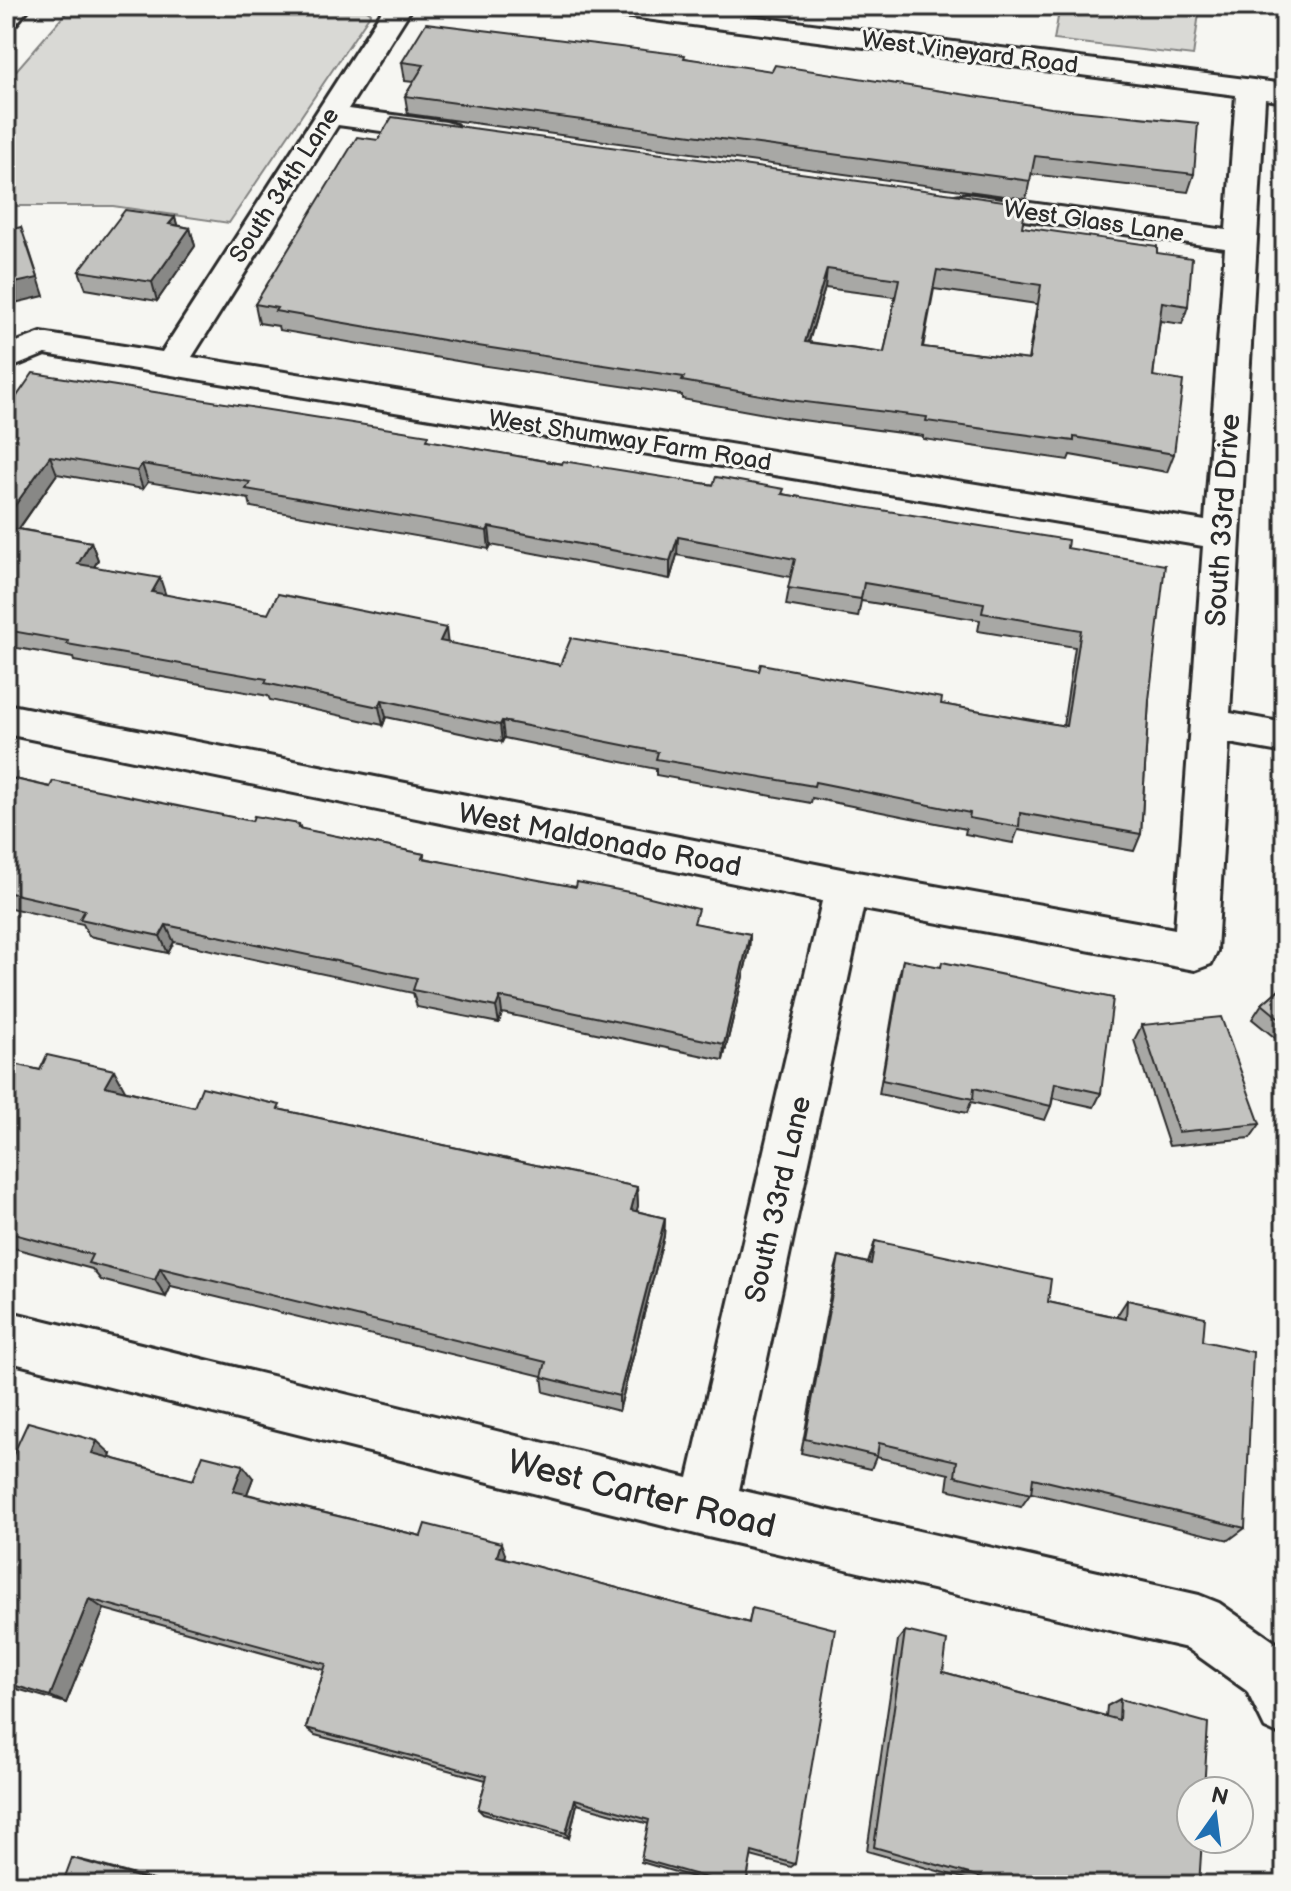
<svg xmlns="http://www.w3.org/2000/svg" width="1291" height="1891" font-family="'Balsamiq Sans',sans-serif">
<style>
.green{fill:#d9d9d5;stroke:#828280;stroke-width:2}
.lines{fill:none;stroke-linecap:round;stroke-linejoin:round}
.minor-casing{stroke:#2b2b2b;stroke-width:6}
.major-casing{stroke:#2b2b2b;stroke-width:6}
.minor{fill:#f6f6f2;fill-rule:evenodd}
.major{fill:#f6f6f2;fill-rule:evenodd}
.wall{fill:#a8a8a5;stroke:#2b2b2b;stroke-width:2;fill-rule:evenodd}
.shaded-wall{fill:#888886;stroke:#2b2b2b;stroke-width:2}
.building{fill:#c3c3c0;stroke:#2b2b2b;stroke-width:2;fill-rule:evenodd}
.labels{text-anchor:middle;stroke-width:6;stroke-linejoin:round;paint-order:stroke}
.far-street-label{font-size:24px;fill:#2b2b2b;stroke:#f6f6f2}
.street-label{font-size:28px;fill:#2b2b2b;stroke:#f6f6f2}
.near-street-label{font-size:34px;fill:#2b2b2b;stroke:#f6f6f2}
</style>
<rect width="100%" height="100%" fill="#f6f6f2"/>
<filter id="ink" filterUnits="userSpaceOnUse"><feTurbulence type="fractalNoise" baseFrequency=".0125" numOctaves="2"/><feDisplacementMap in="SourceGraphic" scale="16" xChannelSelector="R" yChannelSelector="G"/><feConvolveMatrix kernelMatrix="1 2 1 2 8 2 1 2 1" color-interpolation-filters="sRGB"/></filter>
<g filter="url(#ink)">
<path class="green" d="M 72,6 L 362,6 L 371,13 L 229,223 L 113,206 L 6,206 L 6,82 Z
M 1060,6 L 1200,6 L 1193,56 L 1054,40 Z"/>
<g class="lines">
<g class="minor-casing">
<path id="minor" d="M 385,6 L 413,6 L 348,109 L 446,122 L 456,125 L 461,131 L 456,137 L 446,140 L 338,125 L 192,357 L 1205,521 L 1225,248 L 966,212 L 955,210 L 951,203 L 955,196 L 966,194 L 1226,230 L 1236,95 L 607,14 L 597,12 L 593,6 L 671,6 L 1285,84 L 1285,102 L 1265,99 L 1230,713 L 1285,723 L 1285,753 L 1229,743 L 1217,951 L 1211,964 L 1195,970 L 863,909 L 739,1490 L 1199,1595 L 1219,1603 L 1285,1649 L 1285,1737 L 1265,1728 L 1247,1691 L 1187,1648 L 708,1537 L 6,1361 L 6,1311 L 688,1478 L 822,901 L 6,734 L 6,704 L 846,870 L 1175,929 L 1203,546 L 45,354 L 6,370 L 6,346 L 41,333 L 162,352 Z"/>
</g>
<g class="major-casing">
<path id="major" d="M 6,6 L 31,6 L 16,24 L 6,26 Z"/>
</g>
<use href="#minor" class="minor"/>
<use href="#major" class="major"/>
</g>
<path class="wall" d="M 685,58 L 1194,174 L 1188,192 L 1031,174 L 1026,199 L 408,114 L 405,96 L 414,82 L 405,81 L 402,62 Z
M 175,217 L 177,225 L 190,228 L 195,246 L 157,301 L 86,289 L 79,271 Z
M 1022,227 L 1157,253 L 1188,306 L 1182,324 L 1160,321 L 1153,376 L 1174,454 L 1167,472 L 1070,455 L 1068,460 L 923,439 L 923,436 L 787,418 L 682,399 L 682,395 L 480,365 L 279,330 L 278,326 L 259,323 L 255,304 ZM 825,288 L 895,297 L 884,353 L 809,342 ZM 934,289 L 1037,304 L 1028,360 L 923,347 Z
M 6,412 L 430,441 L 562,464 L 783,494 L 1067,548 L 1149,700 L 1141,834 L 1134,851 L 1018,830 L 1013,843 L 965,834 L 966,829 L 812,798 L 811,803 L 656,775 L 656,769 L 504,738 L 502,742 L 386,717 L 383,725 L 270,700 L 268,696 L 74,661 L 73,658 L 6,646 ZM 57,474 L 143,489 L 148,482 L 249,499 L 251,507 L 489,549 L 491,545 L 670,579 L 677,555 L 791,577 L 786,605 L 858,617 L 861,601 L 980,620 L 978,631 L 1075,647 L 1063,726 L 941,704 L 560,665 L 448,643 L 268,614 L 165,595 L 94,567 L 98,560 L 91,542 L 19,529 Z
M 6,777 L 50,787 L 252,821 L 299,824 L 301,829 L 424,854 L 425,858 L 697,924 L 750,934 L 749,951 L 723,1060 L 502,1013 L 499,1023 L 417,1007 L 413,993 L 174,942 L 168,953 L 89,936 L 83,924 L 6,907 Z
M 903,960 L 1101,1093 L 1094,1107 L 1053,1098 L 1051,1106 L 1045,1120 L 971,1102 L 967,1113 L 879,1094 L 899,976 Z
M 1285,984 L 1285,1046 L 1252,1019 L 1262,1004 Z
M 1142,1025 L 1260,1124 L 1250,1138 L 1169,1146 L 1134,1040 Z
M 6,1062 L 194,1107 L 282,1110 L 637,1187 L 638,1206 L 636,1211 L 665,1218 L 664,1236 L 619,1411 L 544,1392 L 542,1376 L 171,1286 L 166,1297 L 101,1280 L 92,1269 L 6,1246 Z
M 875,1241 L 1048,1302 L 1116,1317 L 1127,1300 L 1203,1341 L 1245,1528 L 1229,1540 L 1031,1493 L 1021,1507 L 947,1489 L 949,1474 L 876,1457 L 871,1469 L 801,1453 L 834,1274 L 839,1256 L 868,1263 Z
M 111,1454 L 110,1458 L 193,1480 L 253,1478 L 247,1494 L 421,1536 L 505,1554 L 504,1558 L 749,1623 L 752,1608 L 795,1864 L 791,1867 L 751,1856 L 746,1885 L 720,1885 L 641,1862 L 649,1824 L 577,1804 L 569,1838 L 483,1814 L 478,1809 L 486,1780 L 315,1735 L 306,1728 L 324,1670 L 104,1609 L 66,1703 L 6,1686 L 6,1470 Z
M 1285,1558 L 1285,1577 L 1275,1567 Z
M 905,1631 L 943,1672 L 1106,1716 L 1107,1706 L 1120,1699 L 1199,1885 L 987,1885 L 867,1851 L 898,1640 Z"/>
<path class="shaded-wall" d="M 175,217 L 180,236 L 169,224 Z
M 190,228 L 195,246 L 157,301 L 152,282 Z
M 28,246 L 44,296 L 6,305 L 6,285 Z
M 827,269 L 825,288 L 803,360 L 805,342 Z
M 50,456 L 57,474 L 8,544 L 6,539 L 6,518 Z
M 142,464 L 148,482 L 143,489 L 137,471 Z
M 489,527 L 491,545 L 489,549 L 487,531 Z
M 678,537 L 677,555 L 670,579 L 670,561 Z
M 91,542 L 98,560 L 85,582 L 78,564 Z
M 160,578 L 166,596 L 152,592 Z
M 446,628 L 448,646 L 440,641 Z
M 382,700 L 386,717 L 383,725 L 379,707 Z
M 502,721 L 504,738 L 502,742 L 500,725 Z
M 166,925 L 174,942 L 168,953 L 160,936 Z
M 750,934 L 749,951 L 723,1060 L 724,1044 Z
M 500,997 L 502,1013 L 499,1023 L 496,1007 Z
M 114,1070 L 125,1090 L 118,1107 L 105,1086 Z
M 637,1187 L 638,1206 L 632,1228 L 631,1210 Z
M 665,1218 L 664,1236 L 619,1411 L 619,1396 Z
M 160,1268 L 171,1286 L 166,1297 L 155,1280 Z
M 97,1441 L 111,1454 L 106,1467 L 92,1453 Z
M 243,1465 L 253,1478 L 243,1504 L 233,1491 Z
M 501,1543 L 505,1554 L 501,1568 L 497,1556 Z
M 89,1599 L 104,1609 L 66,1703 L 50,1696 Z
M 575,1799 L 577,1804 L 569,1838 L 566,1833 Z
M 72,1858 L 89,1862 L 170,1885 L 166,1885 Z
M 6,1880 L 23,1885 L 14,1885 L 6,1883 Z"/>
<path class="building" d="M 426,23 L 685,55 L 684,58 L 772,71 L 775,65 L 1051,108 L 1198,123 L 1194,174 L 1035,156 L 1030,181 L 405,96 L 424,65 L 402,62 Z
M 392,117 L 1026,204 L 1022,227 L 1157,246 L 1157,253 L 1192,258 L 1188,306 L 1162,302 L 1153,376 L 1183,381 L 1174,454 L 1074,437 L 1074,441 L 926,421 L 927,417 L 789,400 L 682,381 L 684,377 L 478,346 L 275,311 L 277,308 L 255,304 L 357,137 L 378,140 ZM 827,269 L 899,279 L 884,353 L 805,342 ZM 937,270 L 1041,285 L 1029,360 L 922,347 Z
M 125,210 L 175,217 L 169,224 L 190,228 L 152,282 L 79,271 Z
M 21,227 L 38,278 L 6,285 L 6,231 Z
M 33,373 L 429,435 L 427,440 L 562,464 L 563,461 L 713,485 L 716,477 L 784,489 L 782,494 L 1068,540 L 1067,548 L 1165,565 L 1149,700 L 1141,834 L 1020,813 L 1019,827 L 969,818 L 970,813 L 815,782 L 814,786 L 656,759 L 658,752 L 502,721 L 500,725 L 382,700 L 379,707 L 265,683 L 267,679 L 67,644 L 68,641 L 6,630 L 6,527 L 91,542 L 78,564 L 160,578 L 152,592 L 268,614 L 278,594 L 446,628 L 440,641 L 560,665 L 571,638 L 759,671 L 761,664 L 942,698 L 941,704 L 1066,726 L 1081,630 L 982,613 L 984,603 L 864,583 L 861,599 L 788,588 L 795,559 L 678,537 L 670,561 L 489,527 L 487,531 L 246,489 L 250,482 L 142,464 L 137,471 L 50,456 L 6,518 L 6,412 Z
M 6,777 L 50,787 L 53,781 L 252,821 L 254,816 L 299,824 L 298,828 L 424,854 L 422,858 L 576,887 L 577,882 L 634,893 L 698,909 L 694,923 L 750,934 L 724,1044 L 500,997 L 496,1007 L 413,990 L 417,978 L 166,925 L 160,936 L 80,919 L 85,910 L 6,892 Z
M 903,960 L 941,967 L 942,962 L 1113,998 L 1101,1093 L 1055,1083 L 1051,1106 L 974,1088 L 973,1099 L 882,1080 Z
M 1285,984 L 1285,1023 L 1262,1004 Z
M 1221,1017 L 1260,1124 L 1178,1132 L 1142,1025 Z
M 47,1055 L 114,1070 L 105,1086 L 194,1107 L 202,1087 L 280,1105 L 278,1109 L 637,1187 L 631,1210 L 665,1218 L 619,1396 L 542,1377 L 546,1362 L 160,1268 L 155,1280 L 88,1263 L 92,1255 L 6,1232 L 6,1062 L 40,1070 Z
M 875,1241 L 1051,1279 L 1048,1302 L 1126,1319 L 1127,1300 L 1205,1317 L 1203,1341 L 1253,1352 L 1245,1528 L 1033,1478 L 1031,1494 L 955,1476 L 957,1461 L 879,1443 L 877,1456 L 805,1439 L 839,1256 L 871,1264 Z
M 28,1422 L 97,1441 L 92,1453 L 193,1480 L 203,1455 L 243,1465 L 233,1491 L 421,1536 L 425,1524 L 501,1543 L 497,1556 L 749,1623 L 752,1608 L 835,1629 L 795,1864 L 752,1852 L 746,1885 L 732,1885 L 641,1859 L 649,1820 L 575,1799 L 566,1833 L 478,1809 L 487,1776 L 306,1728 L 326,1664 L 89,1599 L 50,1696 L 6,1683 L 6,1470 Z
M 905,1631 L 947,1641 L 943,1672 L 1119,1720 L 1120,1699 L 1208,1723 L 1204,1791 L 1191,1791 L 1191,1839 L 1202,1839 L 1199,1885 L 1008,1885 L 874,1847 Z
M 72,1858 L 166,1885 L 62,1885 Z"/>
</g>
<g class="labels">
<g class="far-street-label">
<text transform="translate(970 52) rotate(7)" y="8">West Vineyard Road</text>
<text transform="translate(284 185) rotate(-57)" y="8">South 34th Lane</text>
<text transform="translate(1094 221) rotate(8)" y="8">West Glass Lane</text>
<text transform="translate(630 440) rotate(9)" y="8">West Shumway Farm Road</text>
</g>
<g class="street-label">
<text transform="translate(1222 520) rotate(-86)" y="10">South 33rd Drive</text>
<text transform="translate(600 839) rotate(11)" y="10">West Maldonado Road</text>
<text transform="translate(777 1199) rotate(-77)" y="10">South 33rd Lane</text>
</g>
<g class="near-street-label">
<text transform="translate(642 1493) rotate(14)" y="12">West Carter Road</text>
</g>
</g>
<rect width="1291" height="1891" fill="none" stroke="#f6f6f2" stroke-width="32"/>
<rect x="16" y="16" width="1259" height="1859" fill="none" stroke="#2b2b2b" stroke-width="3" filter="url(#ink)"/>
<g transform="translate(1215 1815) rotate(14)"><circle r="38" fill="#f6f6f2" stroke="#a5a5a2" stroke-width="2"/>
<path d="M0-6L14 30L0 20L-14 30Z" fill="#1f6fb2"/>
<text y="-12" font-size="22" font-weight="bold" text-anchor="middle" fill="#2b2b2b">N</text>
</g>
</svg>
